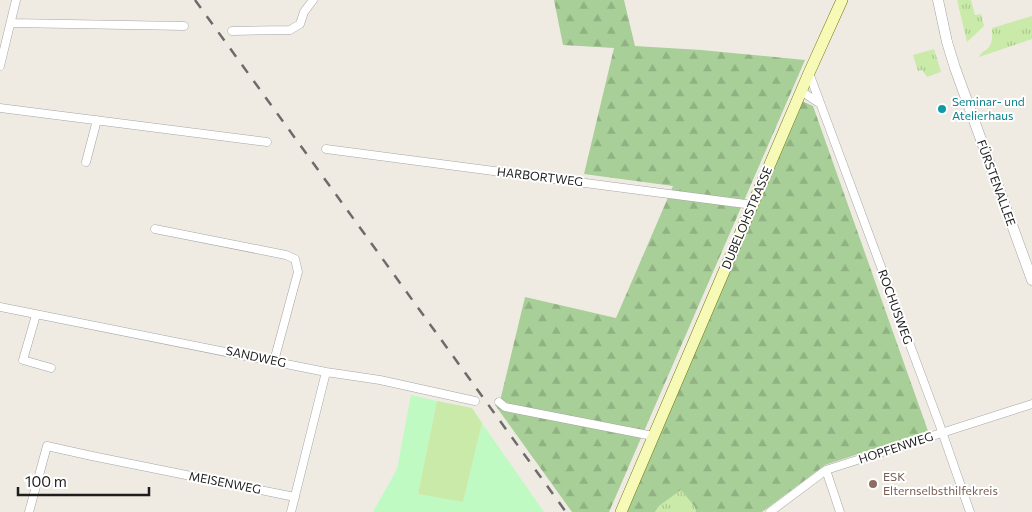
<svg xmlns="http://www.w3.org/2000/svg" width="1032" height="512" font-family="Commissioner,sans-serif">
<style>
.grass{fill:url(#grass-tufts)}
.forest{fill:url(#forest-firs)}
.park{fill:#bffac3}
.garden{fill:#c9eaa8}
.lines{fill:none;stroke-linecap:round;stroke-linejoin:round}
.minor-casing{stroke:#a5a5a5;stroke-width:9}
.tertiary-casing{stroke:#a5a5a5;stroke-width:11}
.secondary-casing{stroke:#6b7603;stroke-width:12}
.minor{stroke:#fff;stroke-width:8}
.tertiary{stroke:#fff;stroke-width:10}
.secondary{stroke:#f7fab6;stroke-width:11}
.rail{stroke:#6c6c6c;stroke-width:2.5;stroke-dasharray:10 10;stroke-linecap:butt}
.culture-dot{fill:#0f9aa8;stroke:#fff;stroke-width:2}
.education-dot{fill:#8d6e63;stroke:#fff;stroke-width:2}
.labels{text-anchor:middle;stroke-width:4;stroke-linejoin:round;paint-order:stroke}
.culture-label{font-size:12px;fill:#0d838f;stroke:#fff;text-anchor:start}
.street-label{font-size:12px;fill:#1e1e1e;stroke:#fff}
.education-label{font-size:12px;fill:#785e54;stroke:#fff;text-anchor:start}
</style>
<defs>
<pattern id="grass-tufts" width="24" height="20" patternUnits="userSpaceOnUse" patternTransform="scale(1.25)"><rect width="24" height="20" fill="#c9eaa8"/><path d="M3 7l-1-3M5 7V3M7 7l1-3M15 17l-1-3M17 17v-4M19 17l1-3" fill="none" stroke="#acc890"/></pattern>
<pattern id="forest-firs" width="22" height="20" patternUnits="userSpaceOnUse" patternTransform="scale(1.25)"><rect width="22" height="20" fill="#a8cf97"/><path d="M5 1l3.5 6h-7zM16 11l3.5 6h-7z" fill="#90b182"/></pattern>
</defs>
<rect width="100%" height="100%" fill="#efebe3"/>
<path class="grass" d="M 957,0 L 971,0 L 975,15 L 981,14 L 984,26 L 967,42 Z
M 1032,16 L 1032,39 L 979,57 C 982,51 986,51 989,47 C 993,42 992,34 992,28 Z
M 934,49 L 941,72 L 927,77 L 922,70 L 918,71 L 913,55 Z
M 681,490 L 695,507 L 696,512 L 655,512 L 659,506 Z"/>
<path class="forest" d="M 554,0 L 624,0 L 635,46 L 701,50 L 805,60 L 609,512 L 572,512 L 495,405 L 500,401 L 525,297 L 616,318 L 673,186 L 584,174 L 614,48 L 563,45 Z
M 802,101 L 813,106 L 928,431 L 825,465 L 762,512 L 696,512 L 695,507 L 681,490 L 659,506 L 655,512 L 627,512 Z"/>
<path class="park" d="M 411,395 L 437,401 L 418,494 L 463,502 L 482,423 L 544,512 L 373,512 L 397,469 Z"/>
<path class="garden" d="M 437,401 L 472,408 L 482,423 L 463,502 L 418,494 Z"/>
<g class="lines">
<g class="minor-casing">
<path id="minor" d="M 11,23 L 184,26
M 232,31 L 290,30 L 300,24 L 304,12 L 313,0
M 0,66 L 16,0
M 809,73 L 939,423 L 970,512
M 801,91 L 819,103
M 0,108 L 267,142
M 326,149 L 753,205
M 86,162 L 97,120
M 155,229 L 286,255 L 295,259 L 298,272 L 274,361
M 0,307 L 326,372 L 380,380 L 475,401
M 36,315 L 23,360 L 51,368
M 499,402 L 505,407 L 653,436
M 826,470 L 840,512
M 29,512 L 47,446 L 92,456 L 295,497
M 291,512 L 326,372
M 770,512 L 826,470 L 1032,404"/>
</g>
<g class="tertiary-casing">
<path id="tertiary" d="M 938,0 L 947,42 L 955,68 L 1032,280"/>
</g>
<g class="secondary-casing">
<path id="secondary" d="M 621,512 L 809,73 L 842,0"/>
</g>
<use href="#minor" class="minor"/>
<use href="#tertiary" class="tertiary"/>
<use href="#secondary" class="secondary"/>
<path class="rail" d="M 195,0 L 566,512"/>
</g>
<circle class="culture-dot" cx="942" cy="109" r="5"/>
<circle class="education-dot" cx="873" cy="484" r="5"/>
<g class="labels">
<g class="culture-label">
<text x="952" y="106">Seminar- und<tspan x="952" dy="14">Atelierhaus</tspan></text>
</g>
<g class="street-label">
<text transform="translate(540 177) rotate(7)" y="4">HARBORTWEG</text>
<text transform="translate(996 183) rotate(70)" y="4">FÜRSTENALLEE</text>
<text transform="translate(747 218) rotate(-67)" y="4">DUBELOHSTRASSE</text>
<text transform="translate(895 307) rotate(70)" y="4">ROCHUSWEG</text>
<text transform="translate(256 357) rotate(12)" y="4">SANDWEG</text>
<text transform="translate(896 448) rotate(-18)" y="4">HOPFENWEG</text>
<text transform="translate(225 483) rotate(11)" y="4">MEISENWEG</text>
</g>
<g class="education-label">
<text x="883" y="481">ESK<tspan x="883" dy="14">Elternselbsthilfekreis</tspan></text>
</g>
</g>
<path d="M18 487v8h131v-8" fill="none" stroke="#1e1e1e" stroke-width="2.5"/>
<text x="25" y="487" font-size="15" fill="#1e1e1e" stroke="#ffffff" stroke-width="4" paint-order="stroke">100 m</text>
</svg>
